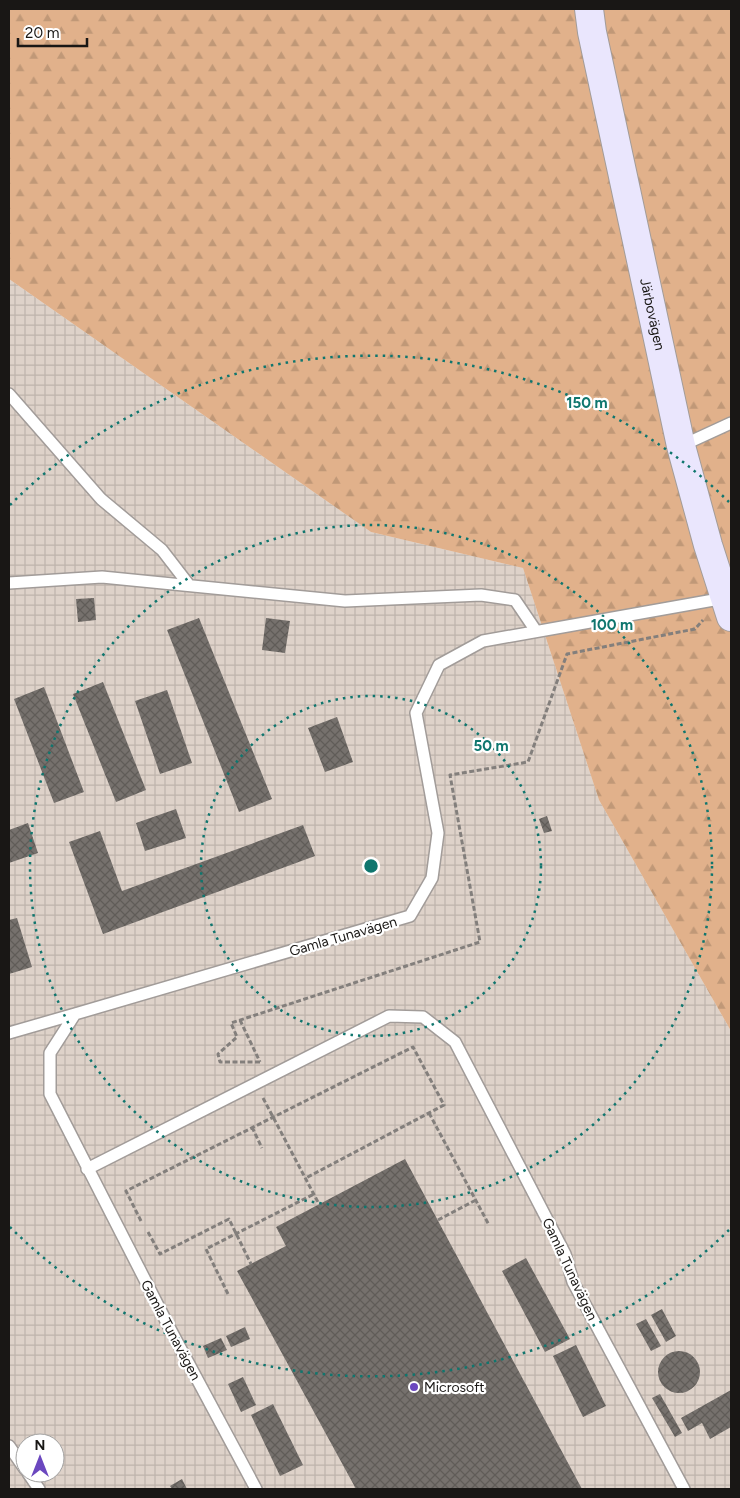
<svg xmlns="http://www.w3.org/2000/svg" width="740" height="1498" font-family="Figtree,sans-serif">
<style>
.industrial{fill:url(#industrial-grid);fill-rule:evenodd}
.forest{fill:url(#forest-firs)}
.building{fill:url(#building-cross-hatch)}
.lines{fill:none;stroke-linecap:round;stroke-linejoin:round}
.lane-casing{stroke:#a29c99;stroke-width:14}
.secondary-casing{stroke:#a29c99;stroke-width:30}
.path{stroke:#837f7c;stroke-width:3;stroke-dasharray:5 2.5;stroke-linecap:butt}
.lane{stroke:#fff;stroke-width:11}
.secondary{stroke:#eae6fd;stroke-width:28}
.ring{fill:none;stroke:#0f766e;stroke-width:2.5;stroke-dasharray:2.5 5}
.poi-dot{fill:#6b47bf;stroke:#fff;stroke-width:2}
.labels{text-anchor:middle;stroke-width:4.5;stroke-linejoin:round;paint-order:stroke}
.street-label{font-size:14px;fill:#191715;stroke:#fff}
.poi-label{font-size:14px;fill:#191715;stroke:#fff;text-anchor:start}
.centre{fill:#0f766e;stroke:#fff;stroke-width:2.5}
.ring-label{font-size:15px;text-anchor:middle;font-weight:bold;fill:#0f766e;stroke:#fff;stroke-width:4.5;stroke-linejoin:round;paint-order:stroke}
</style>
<defs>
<pattern id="industrial-grid" width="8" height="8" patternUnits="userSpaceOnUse" patternTransform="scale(1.25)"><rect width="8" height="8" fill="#ded2c9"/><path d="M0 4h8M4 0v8" fill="none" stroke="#beb4ac"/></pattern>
<pattern id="forest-firs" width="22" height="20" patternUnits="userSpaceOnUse" patternTransform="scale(1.25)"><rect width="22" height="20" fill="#e1b18b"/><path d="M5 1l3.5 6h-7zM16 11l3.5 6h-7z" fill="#c09877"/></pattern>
<pattern id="building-cross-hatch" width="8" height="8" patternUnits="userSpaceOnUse" patternTransform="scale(1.25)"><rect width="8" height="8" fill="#76716d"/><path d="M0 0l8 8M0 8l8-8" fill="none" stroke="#605c58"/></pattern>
</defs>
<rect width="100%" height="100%" fill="#e6e0dc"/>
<path class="industrial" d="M 9,279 L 371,532 L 523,568 L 599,800 L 731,1031 L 731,1489 L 9,1489 ZM 25,1443 L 55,1443 L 55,1473 L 25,1473 Z"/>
<path class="forest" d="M 9,9 L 731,9 L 731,1031 L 599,800 L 523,568 L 371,532 L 9,279 Z"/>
<path class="building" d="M 94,598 L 96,620 L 78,622 L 76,599 Z
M 199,618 L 272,799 L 239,812 L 167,630 Z
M 266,618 L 290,621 L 285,653 L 262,650 Z
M 103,682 L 146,790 L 116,802 L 73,694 Z
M 44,687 L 84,792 L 54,803 L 14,699 Z
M 167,690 L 192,763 L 160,774 L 135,701 Z
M 337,717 L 353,762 L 325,772 L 308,728 Z
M 176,809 L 186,838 L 145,851 L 136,823 Z
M 547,816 L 552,831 L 544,833 L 539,819 Z
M 28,823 L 38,853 L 9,863 L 9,830 Z
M 303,825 L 315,856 L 103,934 L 69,842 L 100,831 L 122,891 Z
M 17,918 L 32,967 L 9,974 L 9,920 Z
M 405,1159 L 451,1245 L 582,1489 L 356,1489 L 237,1271 L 286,1246 L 276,1227 Z
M 526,1258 L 570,1339 L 545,1352 L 502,1271 Z
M 662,1309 L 676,1336 L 666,1342 L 651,1315 Z
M 646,1319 L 661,1346 L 651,1351 L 636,1324 Z
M 245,1327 L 250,1339 L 231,1347 L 226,1336 Z
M 221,1338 L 227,1350 L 208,1358 L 203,1346 Z
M 576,1345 L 606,1406 L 583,1417 L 553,1356 Z
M658 1372a21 21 0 1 1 42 0a21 21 0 1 1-42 0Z
M 243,1377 L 256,1405 L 241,1412 L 228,1384 Z
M 731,1390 L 731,1427 L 710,1439 L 702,1423 L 688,1431 L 681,1418 Z
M 660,1394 L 682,1433 L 675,1437 L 652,1398 Z
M 273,1404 L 303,1465 L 280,1476 L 251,1415 Z
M 182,1479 L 187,1489 L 172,1489 L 170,1486 Z"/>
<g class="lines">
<g class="lane-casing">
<path id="lane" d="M 9,394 L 101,499 L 162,550 L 189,585
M 681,446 L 731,423
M 9,583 L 102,577 L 345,601 L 481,595 L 515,600 L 536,631
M 9,1033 L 75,1014
M 87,1169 L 389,1016 L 423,1017 L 455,1042 L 565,1254 L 573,1282 L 684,1489
M 9,1446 L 25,1469
M 28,1473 L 39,1489
M 256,1489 L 168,1325 L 50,1094 L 50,1053 L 75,1014 L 410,916 L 432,878 L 438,833 L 416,713 L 439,665 L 483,641 L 725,598"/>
</g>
<g class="secondary-casing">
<g id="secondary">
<path id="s1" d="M 589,9 L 592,32 L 681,446 L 708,545 L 731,617"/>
</g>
</g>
<path class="path" d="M 240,1020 L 260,1062
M 260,1062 L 220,1062 L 218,1054 L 237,1037 L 231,1023 L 480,942 L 450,775 L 528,762 L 567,654 L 695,629 L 703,620
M 263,1098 L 319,1204
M 429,1113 L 489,1225
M 252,1127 L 262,1148
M 438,1220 L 476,1200
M 141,1221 L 126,1191 L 413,1047 L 444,1105 L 306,1178
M 148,1232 L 160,1254 L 229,1219 L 251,1264
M 228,1294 L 206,1249 L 314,1194"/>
<use href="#lane" class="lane"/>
<use href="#secondary" class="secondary"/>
</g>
<g class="ring">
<circle cx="371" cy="866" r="170"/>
<circle cx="371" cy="866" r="341"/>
<path d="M729 1230A511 511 0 0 1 10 1227M10 505A511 511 0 0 1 729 502"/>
</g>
<circle class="poi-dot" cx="414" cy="1387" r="5"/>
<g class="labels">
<g class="street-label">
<text dy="5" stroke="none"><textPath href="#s1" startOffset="312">Järbovägen</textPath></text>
<text transform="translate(343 936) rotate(-16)" y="5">Gamla Tunavägen</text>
<text transform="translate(570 1269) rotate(65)" y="5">Gamla Tunavägen</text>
<text transform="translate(171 1330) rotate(62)" y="5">Gamla Tunavägen</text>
</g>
<g class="poi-label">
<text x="424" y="1392">Microsoft</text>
</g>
</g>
<circle cx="371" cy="866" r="8" class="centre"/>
<g class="ring-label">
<text x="587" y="408">150 m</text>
<text x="612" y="630">100 m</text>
<text x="491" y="751">50 m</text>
</g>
<rect width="740" height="1498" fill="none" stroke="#191715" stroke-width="20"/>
<g transform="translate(40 1458)"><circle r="24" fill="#ffffff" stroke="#a3a2a1"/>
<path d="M0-4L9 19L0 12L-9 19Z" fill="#6b47bf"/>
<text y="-8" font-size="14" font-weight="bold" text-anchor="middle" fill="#191715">N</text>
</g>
<path d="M18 38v8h69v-8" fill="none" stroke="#191715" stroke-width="2.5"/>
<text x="25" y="38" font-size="15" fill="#191715" stroke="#ffffff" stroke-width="4" paint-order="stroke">20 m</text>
</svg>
